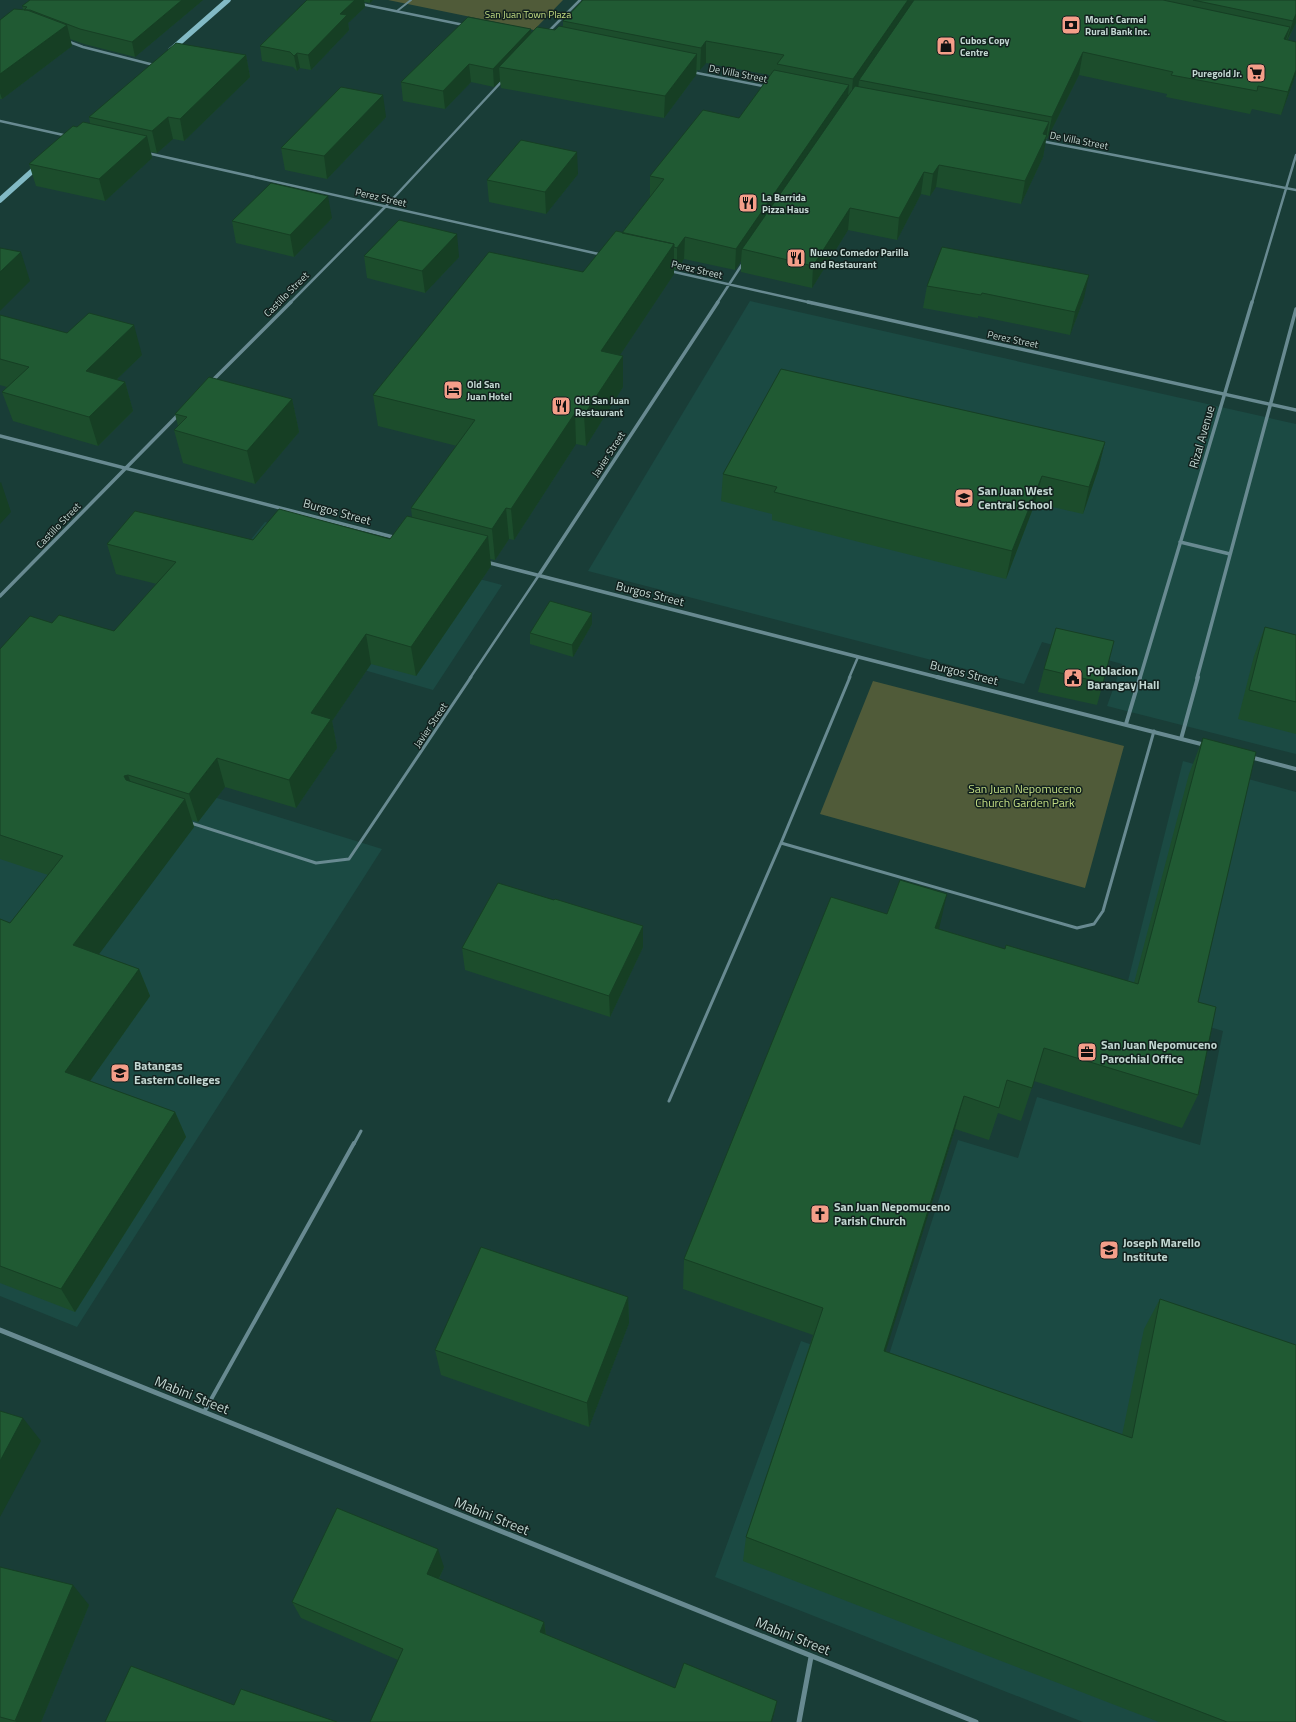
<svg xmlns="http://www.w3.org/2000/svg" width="1296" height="1722" font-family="'Titillium Web',sans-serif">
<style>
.built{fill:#1b4a43}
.green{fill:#505b39}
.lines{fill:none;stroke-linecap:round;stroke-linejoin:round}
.service-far3{stroke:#688a91;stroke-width:2}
.service-far2{stroke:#688a91;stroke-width:2.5}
.service-far1{stroke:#688a91;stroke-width:3}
.service{stroke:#688a91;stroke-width:4}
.minor-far3{stroke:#688a91;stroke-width:2.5}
.minor-far2{stroke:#688a91;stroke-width:3.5}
.minor-far1{stroke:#688a91;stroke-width:4}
.minor{stroke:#688a91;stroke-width:5}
.secondary{stroke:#82bac5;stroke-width:5.5}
.wall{fill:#1c4d2c}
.shaded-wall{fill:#163f24}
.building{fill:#205a33;stroke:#163f24}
.labels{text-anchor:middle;stroke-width:3;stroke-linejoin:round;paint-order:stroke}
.far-park-label{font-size:10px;fill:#c4de84;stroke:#12211e}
.far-poi-label{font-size:10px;font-weight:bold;fill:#c3d7d2;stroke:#12211e;text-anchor:start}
.far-street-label{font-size:10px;fill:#c3d7d2;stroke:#12211e}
.street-label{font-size:12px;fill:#c3d7d2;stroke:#12211e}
.poi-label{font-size:12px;font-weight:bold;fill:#c3d7d2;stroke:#12211e;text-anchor:start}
.park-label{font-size:12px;fill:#c4de84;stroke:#12211e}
.near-street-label{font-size:14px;fill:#c3d7d2;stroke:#12211e}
</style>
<rect width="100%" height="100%" fill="#193d37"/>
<path class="built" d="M 750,301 L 1296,424 L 1296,754 L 1107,706 L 1122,664 L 1042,642 L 1024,684 L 588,571 Z
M 265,522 L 502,585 L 433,690 L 309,654 L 204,794 L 382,849 L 77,1327 L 0,1296 L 0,718 L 177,631 Z
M 1183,761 L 1296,792 L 1296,1722 L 1083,1722 L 715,1577 L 801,1341 L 884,1370 L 958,1140 L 1018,1158 L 1037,1097 L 1200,1145 L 1223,1031 L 1123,1001 Z"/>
<path class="green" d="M 388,0 L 563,0 L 534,30 Z
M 873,681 L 1124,746 L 1085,888 L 820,814 Z"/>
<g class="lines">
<path class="service-far3" d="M 397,11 L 411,0"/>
<path class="service-far2" d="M 470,678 L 539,575
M 849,678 L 858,657"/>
<path class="service-far1" d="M 191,823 L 316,863 L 349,859 L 471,677
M 781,843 L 1077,928 L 1094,924 L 1103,911 L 1154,731
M 669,1101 L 781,843 L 850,677
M 354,1144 L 361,1131"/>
<path class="service" d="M 204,1412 L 354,1143"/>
<path class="minor-far3" d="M 361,4 L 464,25
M 548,32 L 580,0
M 67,41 L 83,47 L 154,65
M 692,72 L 768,87
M 0,121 L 68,136
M 1041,141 L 1296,190
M 147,153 L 603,255
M 670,271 L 812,303
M 290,303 L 386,206 L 504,79
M 717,303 L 743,263
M 1252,303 L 1296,155"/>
<path class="minor-far2" d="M 808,302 L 1296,410
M 211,382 L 291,302
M 0,436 L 397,538
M 1180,542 L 1230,554
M 486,562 L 941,678
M 539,575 L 718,302
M 0,596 L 179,414
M 1140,678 L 1252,302
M 1197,678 L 1296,309"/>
<path class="minor-far1" d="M 937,677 L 1205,745
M 1126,724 L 1140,677
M 1181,739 L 1198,677
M 1250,757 L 1296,769"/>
<path class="minor" d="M 0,1330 L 976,1722
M 799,1722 L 811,1657"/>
<path class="secondary" d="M 171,50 L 228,0
M 0,200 L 39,165"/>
</g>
<path class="wall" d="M 30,0 L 203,0 L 135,57 L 84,44 L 70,39 L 72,46 L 2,99 L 0,99 L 0,20 L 23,9 L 22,6 Z
M 307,0 L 373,0 L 370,3 L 364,2 L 365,7 L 348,23 L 349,30 L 311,70 L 300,68 L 297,71 L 293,67 L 262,61 L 260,46 Z
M 583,0 L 1296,0 L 1296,23 L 1288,40 L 1296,74 L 1281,115 L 1252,109 L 1250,114 L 1166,97 L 1167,94 L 1079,75 L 1047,139 L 1046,139 L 1043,157 L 1021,204 L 936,187 L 930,196 L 921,194 L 897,240 L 848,230 L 812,288 L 741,272 L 741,261 L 735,270 L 684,259 L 677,270 L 674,269 L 674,274 L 620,355 L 623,356 L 623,387 L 586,446 L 576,444 L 514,540 L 509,539 L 495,560 L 490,559 L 491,566 L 416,676 L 371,664 L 332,721 L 337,748 L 296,808 L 225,787 L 198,822 L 192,820 L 194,827 L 98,954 L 139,969 L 150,996 L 90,1081 L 175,1112 L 186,1137 L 75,1312 L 0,1283 L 0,919 L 10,923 L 48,875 L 0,859 L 0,649 L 52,623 L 114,631 L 157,584 L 116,574 L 107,544 L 253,540 L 390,539 L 412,517 L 411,508 L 457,446 L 378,426 L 373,395 L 583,272 L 622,233 L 650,197 L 650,176 L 739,118 L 770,75 L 706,63 L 700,70 L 697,70 L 696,75 L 664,118 L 501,88 L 500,81 L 494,87 L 471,82 L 445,109 L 403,101 L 401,82 L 531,33 L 555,30 L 563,27 L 563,21 Z
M 246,55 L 250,77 L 184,141 L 173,139 L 157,153 L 151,152 L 152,158 L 105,201 L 36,186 L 29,164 L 77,127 L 90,123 L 89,117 Z
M 386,117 L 327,179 L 285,170 L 281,148 Z
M 578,174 L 546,214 L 489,202 L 487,180 Z
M 332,218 L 294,257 L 236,243 L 232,221 Z
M 364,256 L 459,257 L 425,293 L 367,278 Z
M 927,286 L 1084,298 L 1070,335 L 978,316 L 978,318 L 923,308 Z
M 0,315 L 142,355 L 116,380 L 125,382 L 133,411 L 98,446 L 13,421 L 2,392 L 7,387 L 0,385 Z
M 292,399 L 299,432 L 255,484 L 183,463 L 174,430 L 178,426 L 175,414 Z
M 1105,442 L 1098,470 L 1083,514 L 1035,503 L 1006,579 L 772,520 L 772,514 L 721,501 L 723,474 Z
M 592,613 L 592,624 L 573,657 L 530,644 L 530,633 Z
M 1265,627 L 1296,635 L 1296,734 L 1238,719 L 1254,656 Z
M 1044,669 L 1103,683 L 1097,705 L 1038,692 Z
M 1203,738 L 1198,1002 L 1198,1095 L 1182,1128 L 1034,1081 L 1021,1121 L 998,1113 L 989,1140 L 955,1129 L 885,1351 L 1122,1435 L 1144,1329 L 1160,1299 L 1296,1722 L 1159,1722 L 743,1561 L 746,1537 L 813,1335 L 683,1289 L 684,1259 L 939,929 L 1005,949 L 1134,983 L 1189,774 Z
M 643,947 L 610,1017 L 465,970 L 462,948 Z
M 628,1297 L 629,1323 L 589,1427 L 441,1375 L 435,1350 Z
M 0,1567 L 89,1605 L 41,1722 L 0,1722 Z
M 444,1567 L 439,1579 L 544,1622 L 546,1635 L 675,1688 L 777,1701 L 774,1715 L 398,1660 L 301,1618 L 292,1602 Z"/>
<path class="shaded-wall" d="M 182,0 L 203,0 L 135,57 L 132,42 Z
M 355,0 L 364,0 L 365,7 L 348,23 L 349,30 L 311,70 L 308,55 L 340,14 Z
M 370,0 L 373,0 L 370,3 Z
M 908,0 L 921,0 L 859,80 L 858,91 L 851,101 L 853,79 Z
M 1296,14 L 1296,23 L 1286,42 L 1293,21 Z
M 67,25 L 72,46 L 2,99 L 0,93 L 0,74 Z
M 1290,27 L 1283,49 L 1284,39 Z
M 531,29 L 532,47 L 499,67 L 500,81 L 494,87 L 493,69 Z
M 706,41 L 706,63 L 700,70 L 701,48 Z
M 1083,52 L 1079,75 L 1047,139 L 1052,117 Z
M 297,53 L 300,68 L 297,71 L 294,56 Z
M 697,54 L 696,75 L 664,118 L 665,96 Z
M 246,55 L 250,77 L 184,141 L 180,119 Z
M 469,64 L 471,82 L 445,109 L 443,91 Z
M 1296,70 L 1296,74 L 1281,115 L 1288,92 Z
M 849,85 L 847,106 L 742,249 L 741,261 L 735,270 L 736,249 Z
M 383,95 L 386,117 L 327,179 L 324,156 Z
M 168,117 L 173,139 L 157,153 L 152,131 Z
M 1049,122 L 1043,157 L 1021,204 L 1025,181 L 1043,134 Z
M 147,136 L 152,158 L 105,201 L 99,179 Z
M 577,152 L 578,174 L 546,214 L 545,192 Z
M 939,165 L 936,187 L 930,196 L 933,174 Z
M 924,172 L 921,194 L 897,240 L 899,218 Z
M 328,196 L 332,218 L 294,257 L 290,235 Z
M 850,208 L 848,230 L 812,288 L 813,266 Z
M 457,234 L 459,257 L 425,293 L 422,271 Z
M 685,237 L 684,259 L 677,270 L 677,248 Z
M 674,244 L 674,274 L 602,382 L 601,351 Z
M 21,252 L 30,281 L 0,311 L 0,272 Z
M 1089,275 L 1084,298 L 1070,335 L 1075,312 Z
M 134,325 L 142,355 L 95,400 L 86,371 Z
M 623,356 L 623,387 L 586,446 L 584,415 Z
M 125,382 L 133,411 L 98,446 L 89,417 Z
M 292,399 L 299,432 L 255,484 L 247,451 Z
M 575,413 L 576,444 L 514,540 L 511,509 Z
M 1105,442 L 1098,470 L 1083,514 L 1089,487 Z
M 1042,476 L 1035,503 L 1006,579 L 1012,551 Z
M 1,482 L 11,512 L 0,524 L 0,483 Z
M 506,508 L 509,539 L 495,560 L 492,529 Z
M 488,536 L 491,566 L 416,676 L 411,647 Z
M 592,613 L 592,624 L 573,657 L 572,645 Z
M 366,634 L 371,664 L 332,721 L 337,748 L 296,808 L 289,780 L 311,713 Z
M 217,758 L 225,787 L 198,822 L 189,794 Z
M 128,775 L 138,803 L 124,776 Z
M 185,799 L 194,827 L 85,973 L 73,945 Z
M 947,894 L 939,929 L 935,928 Z
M 643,926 L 643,947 L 610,1017 L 609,996 Z
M 139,969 L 150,996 L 78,1098 L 65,1072 Z
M 964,1096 L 955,1129 L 877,1379 L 884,1351 Z
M 175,1112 L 186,1137 L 75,1312 L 61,1289 Z
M 628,1297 L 629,1323 L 589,1427 L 587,1403 Z
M 23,1418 L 41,1441 L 0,1517 L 0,1461 Z
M 438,1549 L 444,1567 L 433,1591 L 427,1574 Z
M 73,1585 L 89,1605 L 41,1722 L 16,1722 L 15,1721 Z
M 544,1622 L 546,1638 L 540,1632 Z
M 777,1701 L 772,1722 L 771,1722 Z"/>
<path class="building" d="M 30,0 L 182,0 L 132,42 L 80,29 L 30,10 L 24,10 L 27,7 L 22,6 Z
M 307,0 L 355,0 L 340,14 L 347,15 L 308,55 L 297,53 L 294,56 L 290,52 L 260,46 Z
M 583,0 L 908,0 L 853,79 L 777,64 L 784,55 L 706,41 L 701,48 L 563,21 Z
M 914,0 L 1163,0 L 1290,27 L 1284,39 L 1296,42 L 1296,70 L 1288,92 L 1258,86 L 1257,91 L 1171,75 L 1173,72 L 1083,52 L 1052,117 L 859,80 Z
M 1193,0 L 1296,0 L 1296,14 L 1293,21 Z
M 14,9 L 27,10 L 67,25 L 0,74 L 0,20 Z
M 468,17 L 531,29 L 493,69 L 469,64 L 443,91 L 401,82 Z
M 559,26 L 697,54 L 665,96 L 499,67 L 537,27 L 555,30 Z
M 176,43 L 246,55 L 180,119 L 168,117 L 152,131 L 89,117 Z
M 774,70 L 849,85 L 736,249 L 685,237 L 677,248 L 674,247 L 674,244 L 622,233 L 664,179 L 650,176 L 703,110 L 739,118 Z
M 855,86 L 1049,122 L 1043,134 L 1047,135 L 1025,181 L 939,165 L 933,174 L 924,172 L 899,218 L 850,208 L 813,266 L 742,249 Z
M 341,87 L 383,95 L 324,156 L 281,148 Z
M 83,122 L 147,136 L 99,179 L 29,164 L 73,126 L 77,127 Z
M 521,140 L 577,152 L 545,192 L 487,180 Z
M 271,183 L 328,196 L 290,235 L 232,221 Z
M 399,220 L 457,234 L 422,271 L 364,256 Z
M 616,231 L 674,244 L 601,351 L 623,356 L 584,415 L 575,413 L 511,509 L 506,508 L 492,529 L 411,508 L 475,420 L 373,395 L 489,252 L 583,272 Z
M 942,247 L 1089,275 L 1075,312 L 982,293 L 981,295 L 927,286 Z
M 0,248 L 21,252 L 0,272 Z
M 89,313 L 134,325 L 86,371 L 125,382 L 89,417 L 2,392 L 29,367 L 0,359 L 0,315 L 67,333 Z
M 781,369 L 1105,442 L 1089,487 L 1042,476 L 1012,551 L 774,492 L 777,487 L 723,474 Z
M 209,377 L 292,399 L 247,451 L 174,430 L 187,417 L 175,414 Z
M 279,509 L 390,539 L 407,516 L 488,536 L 411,647 L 366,634 L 311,713 L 331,719 L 289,780 L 217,758 L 189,794 L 128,775 L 124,776 L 126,780 L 185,799 L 73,945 L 139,969 L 65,1072 L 175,1112 L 61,1289 L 0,1266 L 0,919 L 10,923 L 63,856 L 0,835 L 0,649 L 30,616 L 52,623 L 59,615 L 114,631 L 176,562 L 107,544 L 135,511 L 253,540 Z
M 550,601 L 592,613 L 572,645 L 530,633 Z
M 1265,627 L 1296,635 L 1296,702 L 1249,690 Z
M 1056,628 L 1114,641 L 1103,683 L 1044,669 Z
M 1203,738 L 1256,752 L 1198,1002 L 1216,1007 L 1198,1095 L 1044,1048 L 1032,1088 L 1007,1080 L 999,1108 L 964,1096 L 884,1351 L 1132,1438 L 1160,1299 L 1296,1345 L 1296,1722 L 1227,1722 L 746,1537 L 823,1308 L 684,1259 L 831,897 L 887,914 L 900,880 L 947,894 L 935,928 L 1005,949 L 1006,945 L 1138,984 Z
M 498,883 L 554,900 L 555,899 L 643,926 L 609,996 L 462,948 Z
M 481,1247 L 628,1297 L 587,1403 L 435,1350 Z
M 0,1411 L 23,1418 L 0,1461 Z
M 337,1508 L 438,1549 L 427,1574 L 544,1622 L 540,1632 L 675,1688 L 684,1663 L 777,1701 L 771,1722 L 370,1722 L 403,1649 L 292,1602 Z
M 0,1567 L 73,1585 L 15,1721 L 0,1717 Z
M 131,1666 L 234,1705 L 241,1689 L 337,1722 L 105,1722 Z"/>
<defs>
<g id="bank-square" transform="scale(1)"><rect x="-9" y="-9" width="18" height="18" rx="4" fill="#f49e89" stroke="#12211e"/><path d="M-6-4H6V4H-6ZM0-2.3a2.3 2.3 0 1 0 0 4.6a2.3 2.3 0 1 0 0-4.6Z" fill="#111"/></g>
<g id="shop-square" transform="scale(1)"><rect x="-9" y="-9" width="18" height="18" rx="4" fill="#f49e89" stroke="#12211e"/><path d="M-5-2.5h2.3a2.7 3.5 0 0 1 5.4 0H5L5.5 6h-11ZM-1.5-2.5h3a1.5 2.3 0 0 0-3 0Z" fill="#111"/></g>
<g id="supermarket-square" transform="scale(1)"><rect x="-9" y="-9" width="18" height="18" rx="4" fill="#f49e89" stroke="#12211e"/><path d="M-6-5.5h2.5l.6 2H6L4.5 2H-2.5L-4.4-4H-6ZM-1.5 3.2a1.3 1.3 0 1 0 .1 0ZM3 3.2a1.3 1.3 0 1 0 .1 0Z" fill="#111"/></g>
<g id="restaurant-square" transform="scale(1)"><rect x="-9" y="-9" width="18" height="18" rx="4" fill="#f49e89" stroke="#12211e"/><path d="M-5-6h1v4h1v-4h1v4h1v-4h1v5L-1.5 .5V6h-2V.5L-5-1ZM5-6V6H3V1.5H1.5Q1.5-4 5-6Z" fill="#111"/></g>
<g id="hotel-square" transform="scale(1)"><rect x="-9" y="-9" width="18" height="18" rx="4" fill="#f49e89" stroke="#12211e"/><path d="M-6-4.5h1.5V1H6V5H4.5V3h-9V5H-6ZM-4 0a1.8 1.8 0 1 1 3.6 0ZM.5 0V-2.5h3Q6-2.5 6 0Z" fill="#111"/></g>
<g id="school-square" transform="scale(1)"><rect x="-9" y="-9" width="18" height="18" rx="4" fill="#f49e89" stroke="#12211e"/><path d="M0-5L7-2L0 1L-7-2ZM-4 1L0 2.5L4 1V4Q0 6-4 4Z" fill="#111"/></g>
<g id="civic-square" transform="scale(1)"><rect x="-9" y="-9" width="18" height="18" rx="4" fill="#f49e89" stroke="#12211e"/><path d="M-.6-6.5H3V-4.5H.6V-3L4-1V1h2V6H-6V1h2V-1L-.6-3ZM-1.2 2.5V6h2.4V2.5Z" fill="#111"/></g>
<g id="office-square" transform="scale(1)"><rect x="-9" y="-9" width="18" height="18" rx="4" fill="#f49e89" stroke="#12211e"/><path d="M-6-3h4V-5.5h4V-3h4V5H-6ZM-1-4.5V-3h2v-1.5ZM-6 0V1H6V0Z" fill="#111"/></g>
<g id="university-square" transform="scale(1)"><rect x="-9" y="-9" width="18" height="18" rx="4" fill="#f49e89" stroke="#12211e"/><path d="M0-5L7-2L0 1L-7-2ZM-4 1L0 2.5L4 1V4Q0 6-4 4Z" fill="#111"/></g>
<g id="church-square" transform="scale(1)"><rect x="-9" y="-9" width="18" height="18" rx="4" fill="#f49e89" stroke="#12211e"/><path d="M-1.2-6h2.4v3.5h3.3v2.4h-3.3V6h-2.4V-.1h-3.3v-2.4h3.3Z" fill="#111"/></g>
</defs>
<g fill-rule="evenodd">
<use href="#bank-square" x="1071" y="25"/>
<use href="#shop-square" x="946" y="46"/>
<use href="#supermarket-square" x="1256" y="73"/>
<use href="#restaurant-square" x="748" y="203"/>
<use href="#restaurant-square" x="796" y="258"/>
<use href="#hotel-square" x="453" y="390"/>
<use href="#restaurant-square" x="561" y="406"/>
<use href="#school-square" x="964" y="498"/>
<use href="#civic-square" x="1073" y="678"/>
<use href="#office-square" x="1087" y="1052"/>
<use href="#university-square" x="120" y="1073"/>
<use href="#church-square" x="820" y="1214"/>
<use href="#school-square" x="1109" y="1250"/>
</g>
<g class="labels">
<g class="far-park-label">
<text x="528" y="18">San Juan Town Plaza</text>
</g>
<g class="far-poi-label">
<text x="1085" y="23">Mount Carmel<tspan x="1085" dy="12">Rural Bank Inc.</tspan></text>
<text x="960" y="44">Cubos Copy<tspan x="960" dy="12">Centre</tspan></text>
<text x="1242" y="77" text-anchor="end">Puregold Jr.</text>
<text x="762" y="201">La Barrida<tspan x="762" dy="12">Pizza Haus</tspan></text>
<text x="810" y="256">Nuevo Comedor Parilla<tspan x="810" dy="12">and Restaurant</tspan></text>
<text x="467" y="388">Old San<tspan x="467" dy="12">Juan Hotel</tspan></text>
<text x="575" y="404">Old San Juan<tspan x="575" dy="12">Restaurant</tspan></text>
</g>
<g class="far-street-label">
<text transform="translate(738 73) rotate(11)" y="4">De Villa Street</text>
<text transform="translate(1079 140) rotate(11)" y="4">De Villa Street</text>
<text transform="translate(381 197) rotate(13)" y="4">Perez Street</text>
<text transform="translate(697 269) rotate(13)" y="4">Perez Street</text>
<text transform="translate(286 294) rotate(-45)" y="4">Castillo Street</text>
<text transform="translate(1013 339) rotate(12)" y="4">Perez Street</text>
<text transform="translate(608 454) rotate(-57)" y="4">Javier Street</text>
<text transform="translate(58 525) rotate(-46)" y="4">Castillo Street</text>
<text transform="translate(430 725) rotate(-56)" y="4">Javier Street</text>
</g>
<g class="street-label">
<text transform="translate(1202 437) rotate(-74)" y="4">Rizal Avenue</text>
<text transform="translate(337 512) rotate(15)" y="4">Burgos Street</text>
<text transform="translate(650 594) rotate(14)" y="4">Burgos Street</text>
<text transform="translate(964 673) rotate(14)" y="4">Burgos Street</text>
</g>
<g class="poi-label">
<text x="978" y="495">San Juan West<tspan x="978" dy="14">Central School</tspan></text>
<text x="1087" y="675">Poblacion<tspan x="1087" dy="14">Barangay Hall</tspan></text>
<text x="1101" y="1049">San Juan Nepomuceno<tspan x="1101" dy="14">Parochial Office</tspan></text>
<text x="134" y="1070">Batangas<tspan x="134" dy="14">Eastern Colleges</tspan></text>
<text x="834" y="1211">San Juan Nepomuceno<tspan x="834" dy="14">Parish Church</tspan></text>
<text x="1123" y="1247">Joseph Marello<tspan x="1123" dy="14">Institute</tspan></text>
</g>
<g class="park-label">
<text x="1025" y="793">San Juan Nepomuceno<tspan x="1025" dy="14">Church Garden Park</tspan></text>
</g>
<g class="near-street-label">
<text transform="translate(192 1395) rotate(22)" y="5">Mabini Street</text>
<text transform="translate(492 1516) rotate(22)" y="5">Mabini Street</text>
<text transform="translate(793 1636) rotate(22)" y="5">Mabini Street</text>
</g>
</g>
</svg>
